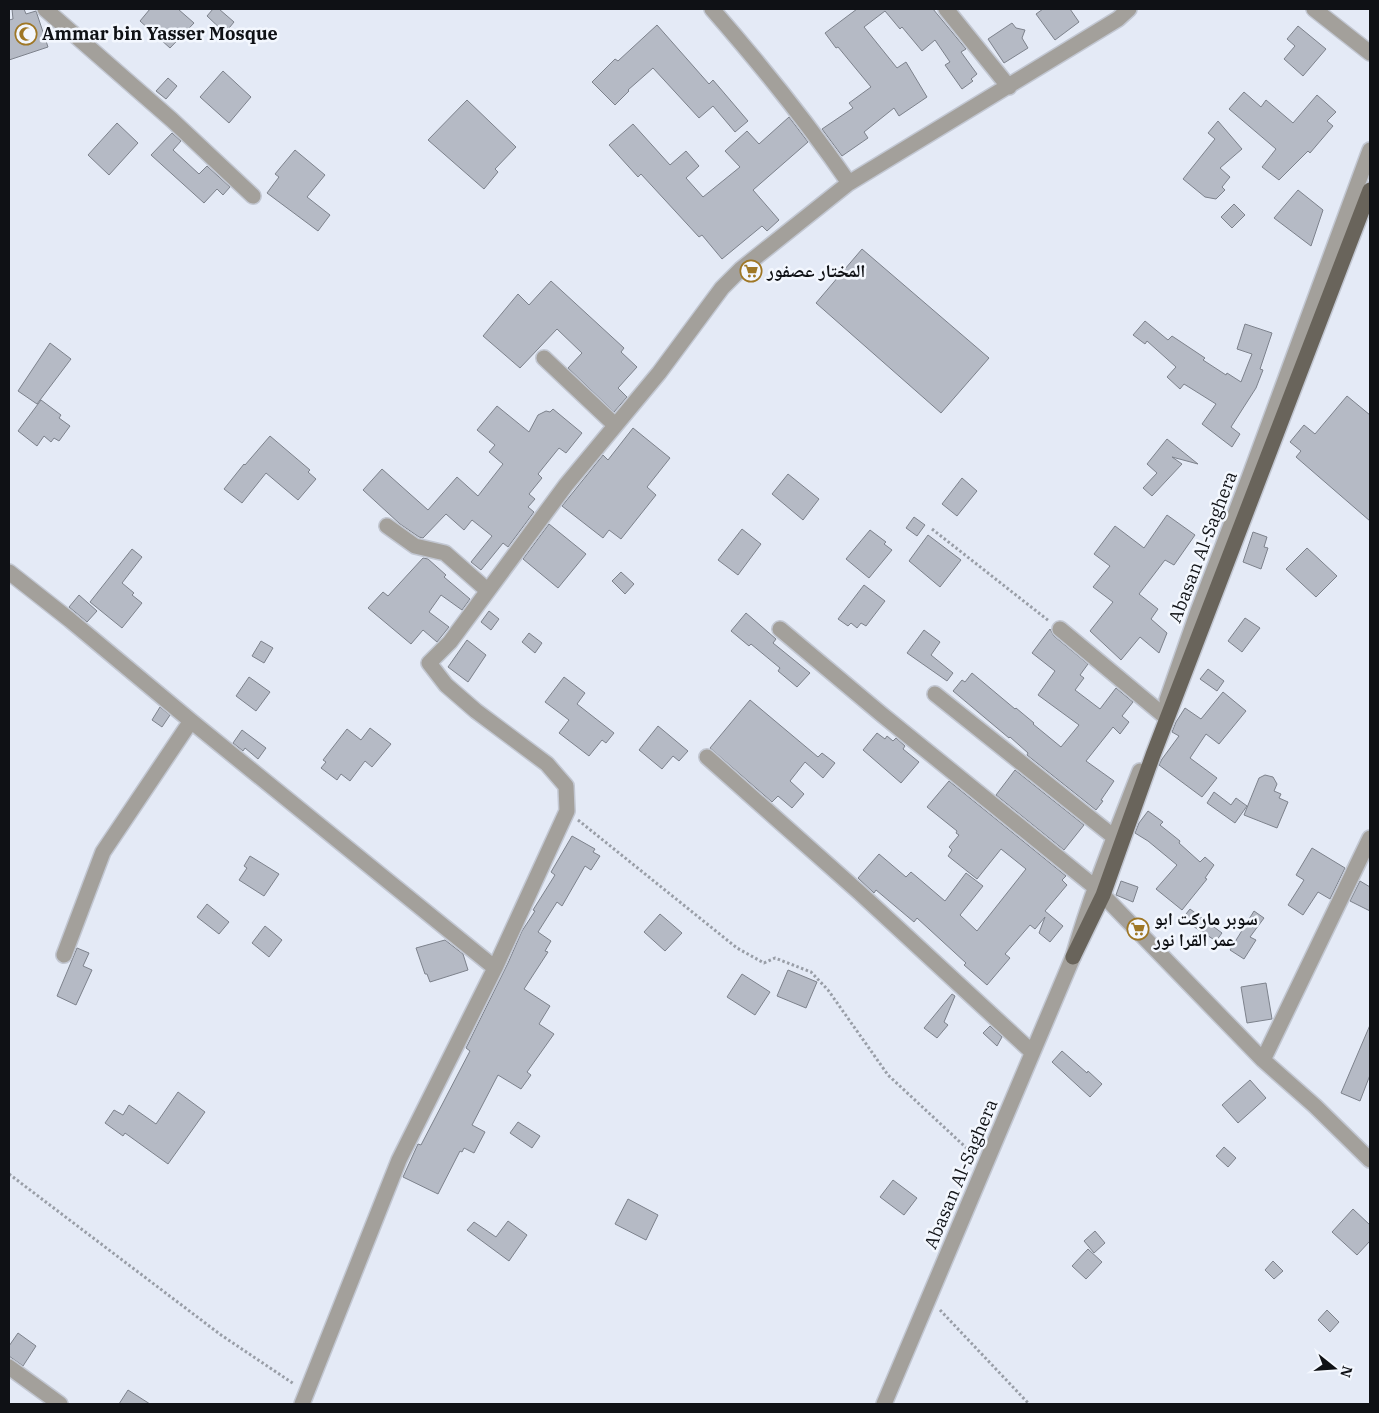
<svg xmlns="http://www.w3.org/2000/svg" width="1379" height="1413" font-family="'IBM Plex Serif','Noto Naskh Arabic',serif">
<style>
.building{fill:#b5bac5;stroke:#7d828c}
.lines{fill:none;stroke-linecap:round;stroke-linejoin:round}
.minor-casing{stroke:#c2c7d2;stroke-width:18}
.major-casing{stroke:#c2c7d2;stroke-width:18}
.path{stroke:#999ea7;stroke-width:3;stroke-dasharray:2.5 2.5;stroke-linecap:butt}
.minor{stroke:#a3a09b;stroke-width:15}
.major{stroke:#69645b;stroke-width:15}
.labels{text-anchor:middle;stroke-width:5;stroke-linejoin:round;paint-order:stroke}
.poi-label{font-size:18px;font-weight:bold;fill:#0f1115;stroke:#f3f7fe;text-anchor:start}
.street-label{font-size:18px;fill:#0f1115;stroke:#f3f7fe}
</style>
<rect width="100%" height="100%" fill="#e4eaf6"/>
<path class="building" d="M 12,9 L 24,9 L 26,14 L 36,11 L 48,47 L 9,60 L 9,20 L 13,19 Z
M 150,9 L 178,9 L 194,23 L 170,48 L 140,21 Z
M 213,9 L 219,9 L 234,22 L 225,33 L 207,16 Z
M 857,9 L 933,9 L 966,49 L 961,52 L 977,74 L 971,79 L 973,81 L 962,89 L 945,65 L 950,62 L 935,40 L 922,51 L 902,27 L 900,29 L 885,11 L 864,27 L 897,68 L 906,62 L 927,97 L 899,116 L 894,108 L 864,132 L 868,138 L 842,156 L 822,129 L 853,108 L 849,103 L 871,87 L 838,47 L 836,48 L 825,33 Z
M 1043,9 L 1070,9 L 1079,22 L 1055,40 L 1036,14 Z
M 1012,23 L 1016,28 L 1025,30 L 1022,38 L 1028,48 L 1004,63 L 988,39 Z
M 657,25 L 709,84 L 713,80 L 748,121 L 735,132 L 713,106 L 699,118 L 653,68 L 628,90 L 629,91 L 615,105 L 592,82 L 615,59 L 618,61 Z
M 1298,26 L 1326,49 L 1303,76 L 1284,59 L 1295,46 L 1287,39 Z
M 223,71 L 251,97 L 229,123 L 200,97 Z
M 168,78 L 177,86 L 166,99 L 156,91 Z
M 1244,92 L 1261,107 L 1266,100 L 1293,123 L 1317,95 L 1336,112 L 1327,121 L 1333,126 L 1310,153 L 1308,151 L 1279,180 L 1262,167 L 1276,149 L 1229,109 Z
M 467,100 L 516,147 L 495,169 L 498,172 L 484,189 L 428,140 Z
M 789,117 L 808,142 L 753,190 L 779,220 L 767,231 L 762,226 L 722,259 L 702,235 L 699,237 L 641,174 L 638,177 L 609,145 L 633,124 L 670,165 L 686,151 L 699,166 L 686,178 L 703,197 L 740,167 L 725,151 L 747,131 L 759,144 Z
M 1218,121 L 1242,149 L 1220,168 L 1230,177 L 1222,187 L 1225,190 L 1216,199 L 1205,197 L 1183,179 L 1215,139 L 1208,133 Z
M 117,123 L 138,143 L 109,175 L 88,155 Z
M 172,133 L 181,141 L 173,150 L 199,174 L 207,166 L 230,187 L 223,195 L 217,189 L 204,203 L 151,155 Z
M 295,150 L 325,175 L 307,197 L 330,215 L 318,231 L 267,193 L 279,177 L 275,174 Z
M 1298,190 L 1323,210 L 1311,246 L 1274,218 Z
M 1234,204 L 1245,215 L 1232,228 L 1221,217 Z
M 862,249 L 989,358 L 941,413 L 816,303 Z
M 551,281 L 624,348 L 621,352 L 637,367 L 618,388 L 627,397 L 614,412 L 568,368 L 582,353 L 557,329 L 520,368 L 483,336 L 518,294 L 529,305 Z
M 1145,321 L 1168,340 L 1172,336 L 1205,358 L 1203,360 L 1226,375 L 1227,373 L 1241,382 L 1252,354 L 1237,349 L 1245,324 L 1272,333 L 1260,369 L 1263,370 L 1256,388 L 1231,427 L 1240,434 L 1232,447 L 1202,424 L 1216,404 L 1184,384 L 1180,389 L 1167,377 L 1176,367 L 1147,341 L 1145,344 L 1133,335 Z
M 50,343 L 71,359 L 37,404 L 18,391 Z
M 1347,396 L 1370,415 L 1370,521 L 1296,457 L 1301,451 L 1290,442 L 1304,425 L 1315,434 Z
M 41,400 L 61,415 L 59,418 L 70,426 L 59,441 L 54,438 L 51,442 L 44,436 L 37,446 L 18,431 Z
M 497,406 L 529,432 L 538,415 L 546,411 L 550,412 L 553,409 L 582,433 L 566,453 L 559,448 L 538,474 L 542,478 L 529,494 L 535,499 L 528,507 L 534,512 L 508,547 L 503,543 L 481,570 L 471,562 L 492,536 L 472,520 L 464,530 L 446,514 L 423,538 L 419,537 L 400,524 L 363,490 L 382,469 L 428,510 L 457,477 L 478,496 L 503,464 L 489,452 L 495,445 L 477,430 Z
M 633,428 L 670,458 L 647,487 L 656,495 L 621,539 L 609,530 L 603,538 L 562,506 L 603,455 L 608,460 Z
M 270,436 L 310,470 L 308,472 L 316,479 L 298,500 L 266,473 L 242,503 L 224,489 L 244,464 L 245,465 Z
M 1167,439 L 1198,464 L 1172,457 L 1182,464 L 1152,496 L 1143,488 L 1157,473 L 1147,464 Z
M 788,474 L 819,499 L 803,520 L 772,494 Z
M 962,478 L 977,491 L 957,516 L 942,504 Z
M 1167,515 L 1195,535 L 1174,565 L 1165,560 L 1139,594 L 1158,609 L 1151,619 L 1167,633 L 1159,653 L 1140,637 L 1121,660 L 1090,631 L 1113,602 L 1093,587 L 1110,566 L 1094,554 L 1115,526 L 1144,548 Z
M 914,517 L 925,525 L 917,536 L 906,528 Z
M 549,524 L 586,554 L 558,588 L 523,559 Z
M 742,529 L 761,544 L 738,575 L 718,560 Z
M 870,530 L 886,542 L 884,544 L 892,550 L 869,578 L 846,559 Z
M 1253,532 L 1267,537 L 1264,547 L 1268,548 L 1261,569 L 1243,562 Z
M 928,535 L 961,560 L 940,587 L 909,561 Z
M 1307,548 L 1337,576 L 1316,597 L 1286,569 Z
M 132,549 L 142,557 L 122,583 L 134,593 L 132,595 L 142,603 L 122,628 L 90,602 Z
M 423,558 L 428,559 L 446,575 L 444,577 L 470,599 L 462,610 L 441,595 L 429,612 L 449,627 L 437,642 L 423,630 L 411,644 L 368,608 L 383,592 L 388,596 Z
M 621,572 L 634,584 L 625,594 L 612,581 Z
M 864,585 L 885,601 L 866,626 L 861,623 L 857,628 L 851,623 L 848,626 L 838,619 Z
M 79,595 L 97,611 L 87,622 L 69,607 Z
M 489,611 L 499,619 L 491,630 L 481,622 Z
M 746,613 L 776,639 L 773,643 L 810,673 L 797,687 L 778,671 L 780,668 L 751,644 L 749,646 L 731,631 Z
M 1245,618 L 1260,628 L 1242,652 L 1228,641 Z
M 1050,629 L 1054,636 L 1088,664 L 1080,675 L 1084,678 L 1075,690 L 1100,709 L 1116,688 L 1133,702 L 1122,716 L 1129,722 L 1120,734 L 1113,727 L 1086,761 L 1114,781 L 1101,800 L 1103,801 L 1096,810 L 1027,755 L 1028,753 L 1010,737 L 1009,738 L 953,691 L 962,680 L 965,682 L 972,673 L 1015,709 L 1016,708 L 1034,723 L 1033,724 L 1061,747 L 1079,725 L 1038,695 L 1055,671 L 1032,653 Z
M 924,630 L 940,642 L 931,655 L 953,673 L 947,681 L 907,653 Z
M 529,633 L 542,643 L 535,653 L 522,642 Z
M 467,640 L 486,655 L 468,682 L 448,667 Z
M 261,641 L 273,648 L 264,663 L 252,656 Z
M 1208,669 L 1224,681 L 1217,691 L 1200,679 Z
M 249,677 L 270,692 L 256,711 L 236,696 Z
M 564,677 L 585,693 L 577,704 L 614,733 L 606,743 L 602,740 L 589,756 L 559,733 L 569,720 L 545,702 Z
M 1223,692 L 1246,711 L 1219,744 L 1206,734 L 1190,758 L 1217,778 L 1202,797 L 1159,765 L 1162,759 L 1179,736 L 1172,732 L 1176,722 L 1185,708 L 1201,719 Z
M 750,700 L 818,757 L 822,753 L 835,763 L 823,778 L 805,762 L 790,781 L 804,794 L 792,808 L 778,796 L 772,802 L 710,748 Z
M 160,707 L 170,715 L 162,727 L 152,720 Z
M 658,726 L 688,751 L 679,761 L 673,756 L 662,769 L 639,750 Z
M 370,728 L 391,744 L 372,767 L 365,761 L 350,781 L 341,774 L 337,780 L 321,768 L 326,762 L 323,760 L 347,729 L 361,740 Z
M 242,730 L 266,748 L 258,759 L 245,748 L 243,751 L 233,743 Z
M 877,733 L 885,739 L 887,736 L 893,741 L 896,738 L 905,746 L 903,749 L 919,762 L 901,783 L 863,750 Z
M 1015,770 L 1084,825 L 1064,850 L 996,795 Z
M 1265,775 L 1273,777 L 1277,784 L 1274,791 L 1281,794 L 1279,798 L 1288,802 L 1277,828 L 1244,815 L 1259,778 Z
M 949,781 L 1066,876 L 1062,880 L 1067,885 L 1045,911 L 1063,926 L 1050,942 L 1039,933 L 1045,917 L 1035,929 L 1030,925 L 1005,954 L 1010,958 L 987,985 L 964,965 L 966,963 L 917,918 L 914,922 L 876,890 L 874,893 L 858,878 L 879,854 L 906,877 L 911,872 L 945,901 L 966,873 L 983,886 L 960,915 L 977,931 L 1026,869 L 1001,849 L 977,879 L 948,856 L 952,850 L 949,847 L 959,835 L 956,833 L 957,831 L 927,807 Z
M 1214,792 L 1231,805 L 1236,798 L 1247,806 L 1235,823 L 1207,803 Z
M 1148,811 L 1163,822 L 1160,825 L 1180,841 L 1179,843 L 1200,862 L 1205,857 L 1214,865 L 1205,878 L 1207,879 L 1182,910 L 1156,889 L 1177,865 L 1148,841 L 1135,833 L 1139,823 Z
M 572,836 L 595,849 L 593,852 L 600,856 L 591,870 L 585,866 L 562,906 L 557,902 L 538,932 L 551,941 L 545,951 L 548,952 L 524,989 L 550,1006 L 539,1024 L 554,1034 L 527,1072 L 531,1075 L 521,1089 L 498,1075 L 472,1125 L 485,1132 L 474,1153 L 464,1148 L 462,1152 L 460,1151 L 438,1194 L 403,1177 L 418,1144 L 421,1145 L 470,1051 L 466,1048 L 508,963 L 522,931 L 535,911 L 533,910 L 555,875 L 551,872 Z
M 1312,848 L 1345,868 L 1330,899 L 1318,892 L 1303,915 L 1288,905 L 1304,880 L 1296,875 Z
M 250,856 L 279,874 L 264,896 L 239,880 L 247,868 L 244,866 Z
M 1121,881 L 1138,887 L 1133,902 L 1116,895 Z
M 1360,881 L 1370,887 L 1370,911 L 1350,901 Z
M 207,904 L 229,922 L 219,934 L 197,917 Z
M 1190,909 L 1222,933 L 1216,941 L 1182,919 Z
M 1254,911 L 1264,918 L 1250,937 L 1256,940 L 1244,959 L 1230,950 Z
M 660,914 L 682,933 L 665,951 L 644,932 Z
M 265,926 L 282,940 L 269,957 L 252,943 Z
M 445,940 L 463,954 L 468,970 L 430,982 L 427,974 L 425,974 L 416,948 Z
M 77,948 L 89,953 L 83,966 L 92,970 L 76,1005 L 57,996 Z
M 788,970 L 817,982 L 806,1008 L 777,996 Z
M 742,974 L 770,992 L 755,1015 L 727,997 Z
M 1266,983 L 1272,1019 L 1247,1023 L 1241,987 Z
M 952,994 L 955,996 L 944,1022 L 948,1025 L 937,1038 L 924,1028 Z
M 1370,1025 L 1370,1075 L 1360,1101 L 1341,1093 Z
M 990,1026 L 1002,1037 L 997,1046 L 983,1033 Z
M 1062,1051 L 1087,1073 L 1088,1071 L 1102,1084 L 1090,1097 L 1052,1062 Z
M 1250,1080 L 1266,1098 L 1238,1123 L 1222,1105 Z
M 178,1092 L 205,1112 L 168,1164 L 125,1133 L 123,1136 L 105,1123 L 114,1110 L 123,1115 L 129,1105 L 156,1124 Z
M 518,1122 L 540,1136 L 532,1148 L 510,1133 Z
M 1224,1147 L 1236,1158 L 1228,1167 L 1216,1156 Z
M 893,1180 L 917,1198 L 904,1215 L 880,1197 Z
M 628,1199 L 658,1215 L 646,1240 L 615,1224 Z
M 1353,1209 L 1370,1225 L 1370,1241 L 1357,1255 L 1332,1232 Z
M 508,1221 L 527,1235 L 509,1261 L 467,1230 L 474,1222 L 496,1237 Z
M 1095,1231 L 1105,1243 L 1094,1253 L 1084,1241 Z
M 1088,1249 L 1102,1262 L 1086,1279 L 1072,1266 Z
M 1273,1261 L 1283,1271 L 1274,1279 L 1265,1270 Z
M 1327,1310 L 1339,1322 L 1330,1332 L 1318,1320 Z
M 18,1333 L 36,1346 L 23,1366 L 9,1356 L 9,1346 Z
M 128,1390 L 150,1404 L 119,1404 Z"/>
<g class="lines">
<g class="minor-casing">
<path id="minor" d="M 45,9 L 172,120 L 253,196
M 712,9 C 761,65 807,122 849,183
M 946,9 L 1009,87
M 1314,9 L 1370,53
M 544,358 L 615,425
M 387,526 L 415,546 L 445,553 L 487,590
M 9,572 L 70,620 L 191,721 L 495,968
M 780,629 L 880,713 L 1096,888 L 1263,1060 L 1315,1106 L 1370,1160
M 1060,629 L 1162,714
M 935,694 L 1114,837
M 1167,700 L 1197,614 L 1249,478 L 1370,150
M 707,757 L 860,893 L 1032,1052
M 64,955 L 103,852 L 191,721
M 1263,1060 L 1370,838
M 9,1367 L 60,1404
M 302,1404 L 399,1160 L 495,968 L 567,811 L 566,786 L 547,764 L 476,711 L 446,685 L 429,663 L 450,642 L 566,485 L 659,373 L 722,288 L 741,269 L 849,183 L 1118,19 L 1129,9
M 884,1404 L 1073,957 C 1091,894 1116,833 1140,771"/>
</g>
<g class="major-casing">
<path id="major" d="M 1073,957 L 1103,895 L 1153,755 L 1370,190"/>
</g>
<path class="path" d="M 932,529 L 1049,621
M 578,820 L 737,948 L 764,963 L 775,958 L 811,972 L 828,990 L 888,1075 L 974,1155
M 9,1174 L 221,1335 L 294,1384
M 940,1310 L 1029,1404"/>
<use href="#minor" class="minor"/>
<use href="#major" class="major"/>
</g>
<defs>
<g id="mosque-ring" transform="scale(1.125)"><circle r="9.5" fill="#f3f7fe" stroke="#9f7725" stroke-width="1.5"/><path d="M3.5-4.9A6 6 0 1 0 3.5 4.9A5 5 0 1 1 3.5-4.9Z" fill="#9f7725"/></g>
<g id="supermarket-ring" transform="scale(1.125)"><circle r="9.5" fill="#f3f7fe" stroke="#9f7725" stroke-width="1.5"/><path d="M-6-5.5h2.5l.6 2H6L4.5 2H-2.5L-4.4-4H-6ZM-1.5 3.2a1.3 1.3 0 1 0 .1 0ZM3 3.2a1.3 1.3 0 1 0 .1 0Z" fill="#9f7725"/></g>
</defs>
<g fill-rule="evenodd">
<use href="#mosque-ring" x="26" y="34"/>
<use href="#supermarket-ring" x="751" y="271"/>
<use href="#supermarket-ring" x="1138" y="929"/>
</g>
<g class="labels">
<g class="poi-label">
<text x="42" y="40">Ammar bin Yasser Mosque</text>
<text x="767" y="277">المختار عصفور</text>
<text x="1154" y="925">سوبر ماركت ابو<tspan x="1154" dy="21">عمر القرا نور</tspan></text>
</g>
<g class="street-label">
<text transform="translate(1203 547) rotate(-69)" y="6">Abasan Al-Saghera</text>
<text transform="translate(961 1174) rotate(-67)" y="6">Abasan Al-Saghera</text>
</g>
</g>
<rect width="1379" height="1413" fill="none" stroke="#0f1115" stroke-width="20"/>
<g transform="translate(1334 1368) rotate(107)" stroke="#f3f7fe" stroke-width="4" paint-order="stroke">
<path d="M0-4L9 19L0 12L-9 19Z" fill="#0f1115"/>
<text y="-8" font-size="14" font-weight="bold" text-anchor="middle" fill="#0f1115">N</text>
</g>
</svg>
